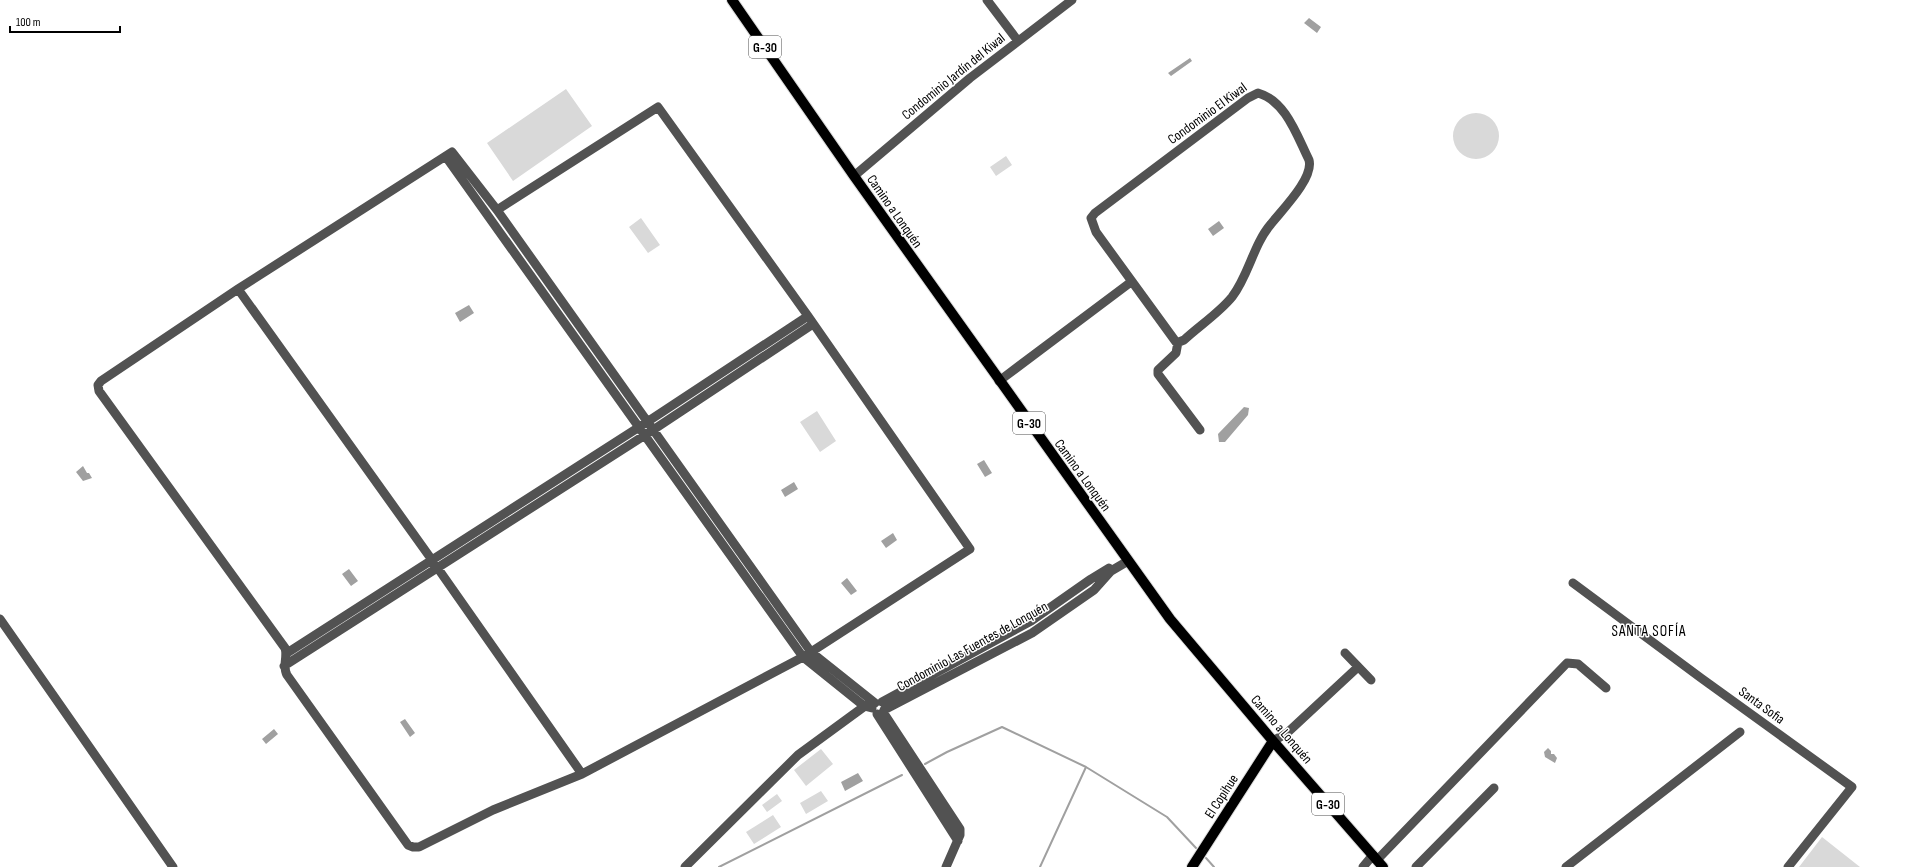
<svg xmlns="http://www.w3.org/2000/svg" width="1931" height="867" font-family="'Sofia Sans Condensed',sans-serif">
<style>
.green{fill:#d9d9d9}
.water{fill:#a0a0a0}
.lines{fill:none;stroke-linecap:round;stroke-linejoin:round}
.stream{stroke:#a0a0a0;stroke-width:2}
.major-casing{stroke:#dbdbdb;stroke-width:12}
.minor{stroke:#525252;stroke-width:9}
.major{stroke:#000;stroke-width:10}
.labels{text-anchor:middle;stroke-width:3;stroke-linejoin:round;paint-order:stroke}
.shield{fill:#fff;stroke:#4c4c4c;stroke-width:1}
.shield-label{font-size:13px;font-weight:bold;fill:#000}
.street-label{font-size:14px;fill:#000;stroke:#fff}
.neighbourhood-label{font-size:15px;letter-spacing:1px;fill:#000;stroke:#fff}
</style>
<rect width="100%" height="100%" fill="#fff"/>
<path class="green" d="M 566,89 L 592,126 L 513,181 L 487,143 Z
M1453 136a23 23 0 1 1 46 0a23 23 0 1 1-46 0Z
M 1006,156 L 1012,165 L 996,176 L 990,167 Z
M 641,218 L 660,245 L 648,253 L 629,227 Z
M 817,411 L 836,441 L 820,452 L 800,422 Z
M 821,749 L 833,764 L 806,786 L 794,770 Z
M 821,791 L 828,801 L 806,814 L 800,803 Z
M 777,794 L 782,801 L 767,812 L 762,805 Z
M 773,815 L 781,827 L 754,844 L 746,832 Z
M 1822,837 L 1860,867 L 1799,867 Z"/>
<path class="water" d="M 1309,18 L 1321,27 L 1317,33 L 1304,23 Z
M 1190,58 L 1192,61 L 1171,76 L 1168,73 Z
M 1219,221 L 1224,228 L 1213,236 L 1208,229 Z
M 469,305 L 474,313 L 460,322 L 455,313 Z
M 1244,407 L 1249,408 L 1248,415 L 1225,442 L 1219,442 L 1218,434 Z
M 984,460 L 992,473 L 985,477 L 977,464 Z
M 83,466 L 87,473 L 89,473 L 92,478 L 83,481 L 76,472 Z
M 794,482 L 798,489 L 785,497 L 781,490 Z
M 893,533 L 897,540 L 886,548 L 881,541 Z
M 349,569 L 358,581 L 351,586 L 342,574 Z
M 847,578 L 857,591 L 851,595 L 841,583 Z
M 405,719 L 415,733 L 410,737 L 400,722 Z
M 274,729 L 278,734 L 266,744 L 262,739 Z
M 1548,748 L 1551,751 L 1551,754 L 1554,754 L 1557,758 L 1555,763 L 1545,757 L 1544,752 Z
M 858,773 L 863,781 L 845,791 L 841,782 Z"/>
<g class="lines">
<path class="stream" d="M 925,764 L 947,752 L 1002,727 L 1086,767 L 1167,817 L 1196,848
M 1206,858 L 1214,867
M 719,867 L 902,775
M 1040,867 L 1086,767"/>
<g class="major-casing">
<path id="major" d="M 732,0 L 854,176 L 1170,619 L 1273,741 L 1383,867
M 1192,867 L 1273,741"/>
</g>
<path class="minor" d="M 987,0 L 1018,41
M 1258,93 C 1286,101 1297,136 1309,160 C 1314,178 1282,210 1271,224 C 1253,245 1249,275 1232,297 C 1219,313 1199,326 1184,340 L 1179,342 L 1176,342 L 1096,232 L 1091,218 L 1095,213 L 1248,98 Z
M 446,157 L 803,657 L 864,706 L 872,708
M 854,176 L 970,78 L 1072,0
M 497,210 L 658,107 L 808,316 L 970,549 L 811,652 L 803,657 L 582,774 L 493,810 L 419,847 L 413,847 L 408,845 L 287,675 C 282,666 288,657 285,648 L 99,391 L 98,385 L 101,381 L 238,289 L 452,152 L 497,210 L 811,652 L 875,703
M 238,289 L 432,560 L 582,774
M 1178,342 L 1176,353 L 1158,370 L 1158,374 L 1200,430
M 999,381 L 1131,282
M 1573,583 L 1701,678 L 1852,787 L 1788,867
M 0,619 L 173,867
M 287,653 L 647,422 L 808,316
M 1345,653 L 1371,680
M 284,666 L 653,430 L 813,324
M 882,702 L 1031,621 L 1091,579 L 1109,568
M 884,710 L 1032,633 L 1094,590 L 1111,571 L 1128,561
M 883,712 L 960,829 L 960,835 L 946,867
M 877,714 L 958,841
M 1273,741 L 1287,733 L 1358,667
M 1377,860 L 1567,663 L 1578,664 L 1606,688
M 685,867 L 798,755 L 869,703
M 1363,867 L 1373,855
M 1416,867 L 1494,788
M 1566,867 L 1740,732"/>
<use href="#major" class="major"/>
</g>
<g class="labels">
<g class="shield">
<rect x="749" y="36" width="32" height="22" rx="3"/>
<rect x="1013" y="412" width="32" height="22" rx="3"/>
<rect x="1312" y="793" width="32" height="22" rx="3"/>
</g>
<g class="shield-label">
<text x="765" y="52">G-30</text>
<text x="1029" y="428">G-30</text>
<text x="1328" y="809">G-30</text>
</g>
<g class="street-label">
<text transform="translate(953 76) rotate(-39)" y="5">Condominio Jardín del Kiwal</text>
<text transform="translate(1207 113) rotate(-36)" y="5">Condominio El Kiwal</text>
<text transform="translate(895 211) rotate(55)" y="5">Camino a Lonquén</text>
<text transform="translate(1083 475) rotate(54)" y="5">Camino a Lonquén</text>
<text transform="translate(972 646) rotate(-29)" y="5">Condominio Las Fuentes de Lonquén</text>
<text transform="translate(1762 705) rotate(36)" y="5">Santa Sofia</text>
<text transform="translate(1282 729) rotate(49)" y="5">Camino a Lonquén</text>
<text transform="translate(1221 796) rotate(-57)" y="5">El Copihue</text>
</g>
<g class="neighbourhood-label">
<text x="1649" y="636">SANTA SOFÍA</text>
</g>
</g>
<path d="M10 26v6h110v-6" fill="none" stroke="#000000" stroke-width="2"/>
<text x="16" y="26" font-size="12" fill="#000000" stroke="#ffffff" stroke-width="3" paint-order="stroke">100 m</text>
</svg>
